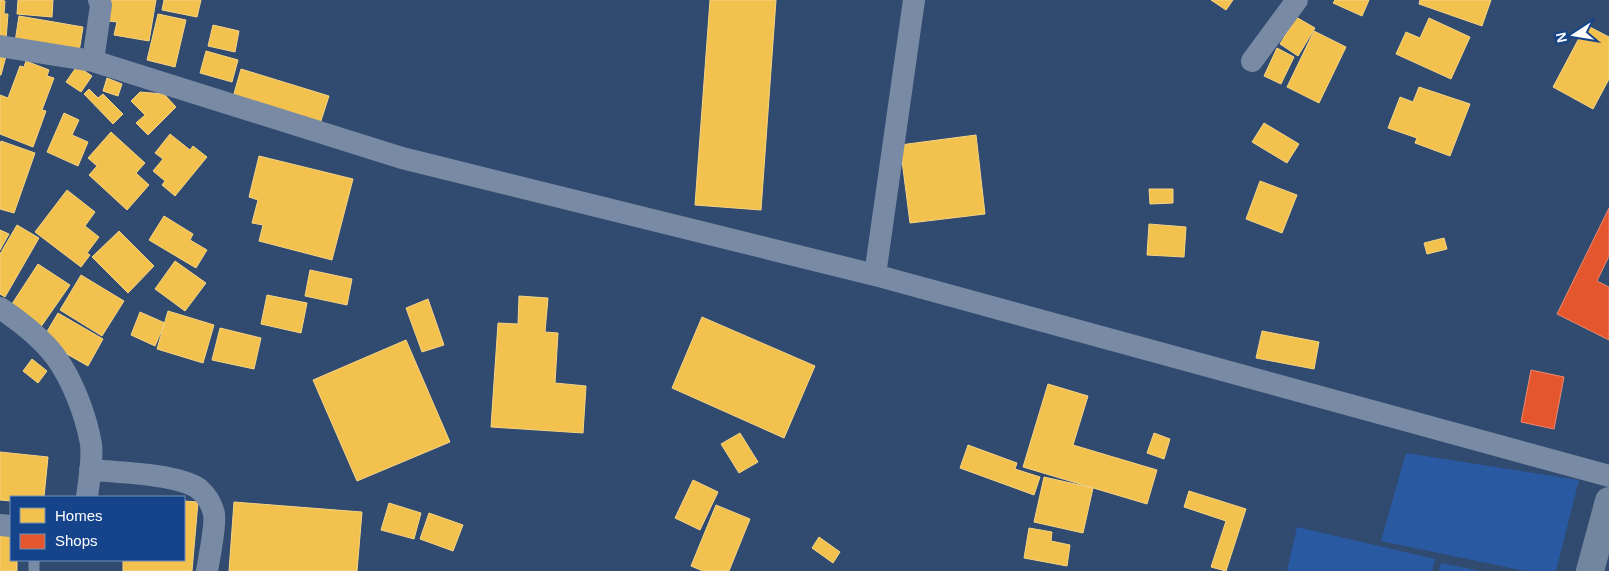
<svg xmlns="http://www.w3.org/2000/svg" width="1609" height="571" font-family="Arial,sans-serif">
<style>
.green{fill:#295aa1}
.homes{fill:#f2c14e;stroke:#f6d483}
.shops{fill:#e4572e;stroke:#ec896d}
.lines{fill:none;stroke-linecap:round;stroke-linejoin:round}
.lane{stroke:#788aa4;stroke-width:11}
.street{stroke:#788aa4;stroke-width:22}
.secondary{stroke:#72869f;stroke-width:28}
</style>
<rect width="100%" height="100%" fill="#314a6f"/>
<path class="green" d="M 1406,453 L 1579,480 L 1556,571 L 1525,571 L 1381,541 Z
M 1297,527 L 1435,559 L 1432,571 L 1287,571 Z
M 1441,563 L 1481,571 L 1439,571 Z"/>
<path class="homes" d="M 0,0 L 5,1 L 4,14 L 8,14 L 6,40 L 0,39 Z
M 18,0 L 53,0 L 52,17 L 17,14 Z
M 105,0 L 156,0 L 149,41 L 114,35 L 117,22 L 101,20 Z
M 164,0 L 201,0 L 197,17 L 162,10 Z
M 710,0 L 776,0 L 761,210 L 695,205 Z
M 1211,0 L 1233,0 L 1226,10 Z
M 1335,0 L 1369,0 L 1362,16 L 1333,3 Z
M 1420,0 L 1491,0 L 1482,26 L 1419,4 Z
M 158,14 L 186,20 L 175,67 L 147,60 Z
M 19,16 L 83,27 L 79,52 L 15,42 Z
M 1296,17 L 1315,28 L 1298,56 L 1280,44 Z
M 1429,18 L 1470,37 L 1451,79 L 1396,54 L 1406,32 L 1420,38 Z
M 213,25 L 239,31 L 235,52 L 208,46 Z
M 1586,25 L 1609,37 L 1609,79 L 1593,109 L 1553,87 Z
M 1314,31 L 1346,47 L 1319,103 L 1287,87 Z
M 1277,48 L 1294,57 L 1281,84 L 1264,76 Z
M 206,51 L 238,60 L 232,82 L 200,73 Z
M 0,54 L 6,56 L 1,75 L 0,75 Z
M 26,61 L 49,70 L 47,76 L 54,78 L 42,110 L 46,111 L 33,147 L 0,134 L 0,95 L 8,98 L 20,66 L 24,67 Z
M 77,66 L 92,76 L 81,92 L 66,82 Z
M 241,69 L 329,96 L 320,124 L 233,97 Z
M 107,78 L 122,84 L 118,96 L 103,91 Z
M 1419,87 L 1470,104 L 1450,156 L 1415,143 L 1417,138 L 1388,128 L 1400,97 L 1413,102 Z
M 89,89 L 98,98 L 103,94 L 123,114 L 113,124 L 84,94 Z
M 140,92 L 164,94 L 176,107 L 148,135 L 136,123 L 145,115 L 131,101 Z
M 64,113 L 79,120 L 72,135 L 88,142 L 78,166 L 47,152 Z
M 1264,123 L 1299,144 L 1287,163 L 1252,142 Z
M 111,132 L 145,163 L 136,173 L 149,185 L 127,210 L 89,175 L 97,166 L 88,158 Z
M 170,134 L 190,150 L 193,146 L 207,157 L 175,196 L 162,185 L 165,181 L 153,171 L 163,159 L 155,153 Z
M 976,135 L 985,214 L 910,223 L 900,145 Z
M 1,141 L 35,153 L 14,213 L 0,209 L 0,145 Z
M 259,156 L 353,179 L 332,260 L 259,241 L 263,225 L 252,223 L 258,200 L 249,197 Z
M 1260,181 L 1297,195 L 1282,233 L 1246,219 Z
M 1149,189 L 1173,189 L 1173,203 L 1150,204 Z
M 67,190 L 95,212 L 85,226 L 99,237 L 87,253 L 90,255 L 81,267 L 35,232 Z
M 164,216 L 193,234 L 190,240 L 207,250 L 196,268 L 149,240 Z
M 1149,224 L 1186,227 L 1184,257 L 1147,255 Z
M 17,225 L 39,238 L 5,297 L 0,294 L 0,254 Z
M 0,230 L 9,234 L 0,250 Z
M 119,231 L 154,266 L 128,293 L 92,257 Z
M 1444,238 L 1447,249 L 1427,254 L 1424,243 Z
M 175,261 L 206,283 L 185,311 L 155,289 Z
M 38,264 L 70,285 L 38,331 L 10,307 Z
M 310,270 L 352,279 L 347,305 L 305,296 Z
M 81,275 L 124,301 L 102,336 L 60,310 Z
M 267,295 L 307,303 L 301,333 L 261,324 Z
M 519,296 L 548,298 L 545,332 L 558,333 L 555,383 L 586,386 L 583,433 L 491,427 L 498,323 L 518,324 Z
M 428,299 L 444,345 L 422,352 L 406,308 Z
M 168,311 L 214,325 L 203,363 L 157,349 Z
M 140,312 L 165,323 L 155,346 L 131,335 Z
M 58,313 L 103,339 L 88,366 L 42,340 Z
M 702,317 L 815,366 L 784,438 L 672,388 Z
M 220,328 L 261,338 L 254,369 L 212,360 Z
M 1262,331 L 1319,342 L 1314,369 L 1256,358 Z
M 406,340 L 450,442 L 357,481 L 313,380 Z
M 32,359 L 47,371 L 38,383 L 23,371 Z
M 1048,384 L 1088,396 L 1073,445 L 1157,470 L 1147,504 L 1023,467 Z
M 740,433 L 758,462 L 739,473 L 721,444 Z
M 1154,433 L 1170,439 L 1164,459 L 1147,453 Z
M 968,445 L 1017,463 L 1015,469 L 1040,477 L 1034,495 L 960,468 Z
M 0,452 L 48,457 L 44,497 L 11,497 L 11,501 L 0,500 Z
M 1044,477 L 1093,488 L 1083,533 L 1034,522 Z
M 693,480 L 718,492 L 700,530 L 675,518 Z
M 1189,491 L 1246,509 L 1226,571 L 1211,567 L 1226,521 L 1184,507 Z
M 184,501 L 198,502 L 192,571 L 123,571 L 123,560 L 184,560 Z
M 234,502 L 362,512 L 357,571 L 229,571 Z
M 389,503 L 421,513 L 414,539 L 381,530 Z
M 716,505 L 750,519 L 729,571 L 703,571 L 691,566 Z
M 429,513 L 463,525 L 453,551 L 420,539 Z
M 1029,528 L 1052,532 L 1051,541 L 1070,545 L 1067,566 L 1024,558 Z
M 0,534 L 11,535 L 11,560 L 17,560 L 17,571 L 0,571 Z
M 819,537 L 840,552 L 833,563 L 812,548 Z"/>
<path class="shops" d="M 1609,208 L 1609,256 L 1597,281 L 1609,287 L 1609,340 L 1557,314 Z
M 1531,370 L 1564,377 L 1554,429 L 1521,422 Z"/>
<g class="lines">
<path class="lane" d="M 34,571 L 34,560"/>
<path class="street" d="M 0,46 L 93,61 L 402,158 L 875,275 L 1609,476
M 93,61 L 101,5 L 99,0
M 1252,61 L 1297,0
M 875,275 L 914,0
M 0,308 C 18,320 41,338 55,356 C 72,379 86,415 91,444 C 93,461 89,480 87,497
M 90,470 C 115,472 180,474 199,489 C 207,496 212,504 214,514 C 216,526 209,558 207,571
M 0,525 L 11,526"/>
<path class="secondary" d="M 1590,571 L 1609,501"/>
</g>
<rect x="10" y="496" width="175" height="65" fill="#16448a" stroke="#738fb9"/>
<rect x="20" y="508" width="25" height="15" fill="#f2c14e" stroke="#738fb9"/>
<text x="55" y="521" font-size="15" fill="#ffffff">Homes</text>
<rect x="20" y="534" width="25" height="15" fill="#e4572e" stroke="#738fb9"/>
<text x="55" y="546" font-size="15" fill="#ffffff">Shops</text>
<g transform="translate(1574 35) rotate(258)" stroke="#16448a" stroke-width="4" paint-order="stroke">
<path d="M0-4L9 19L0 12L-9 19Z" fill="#ffffff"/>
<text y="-8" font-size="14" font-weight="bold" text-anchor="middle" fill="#ffffff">N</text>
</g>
</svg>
